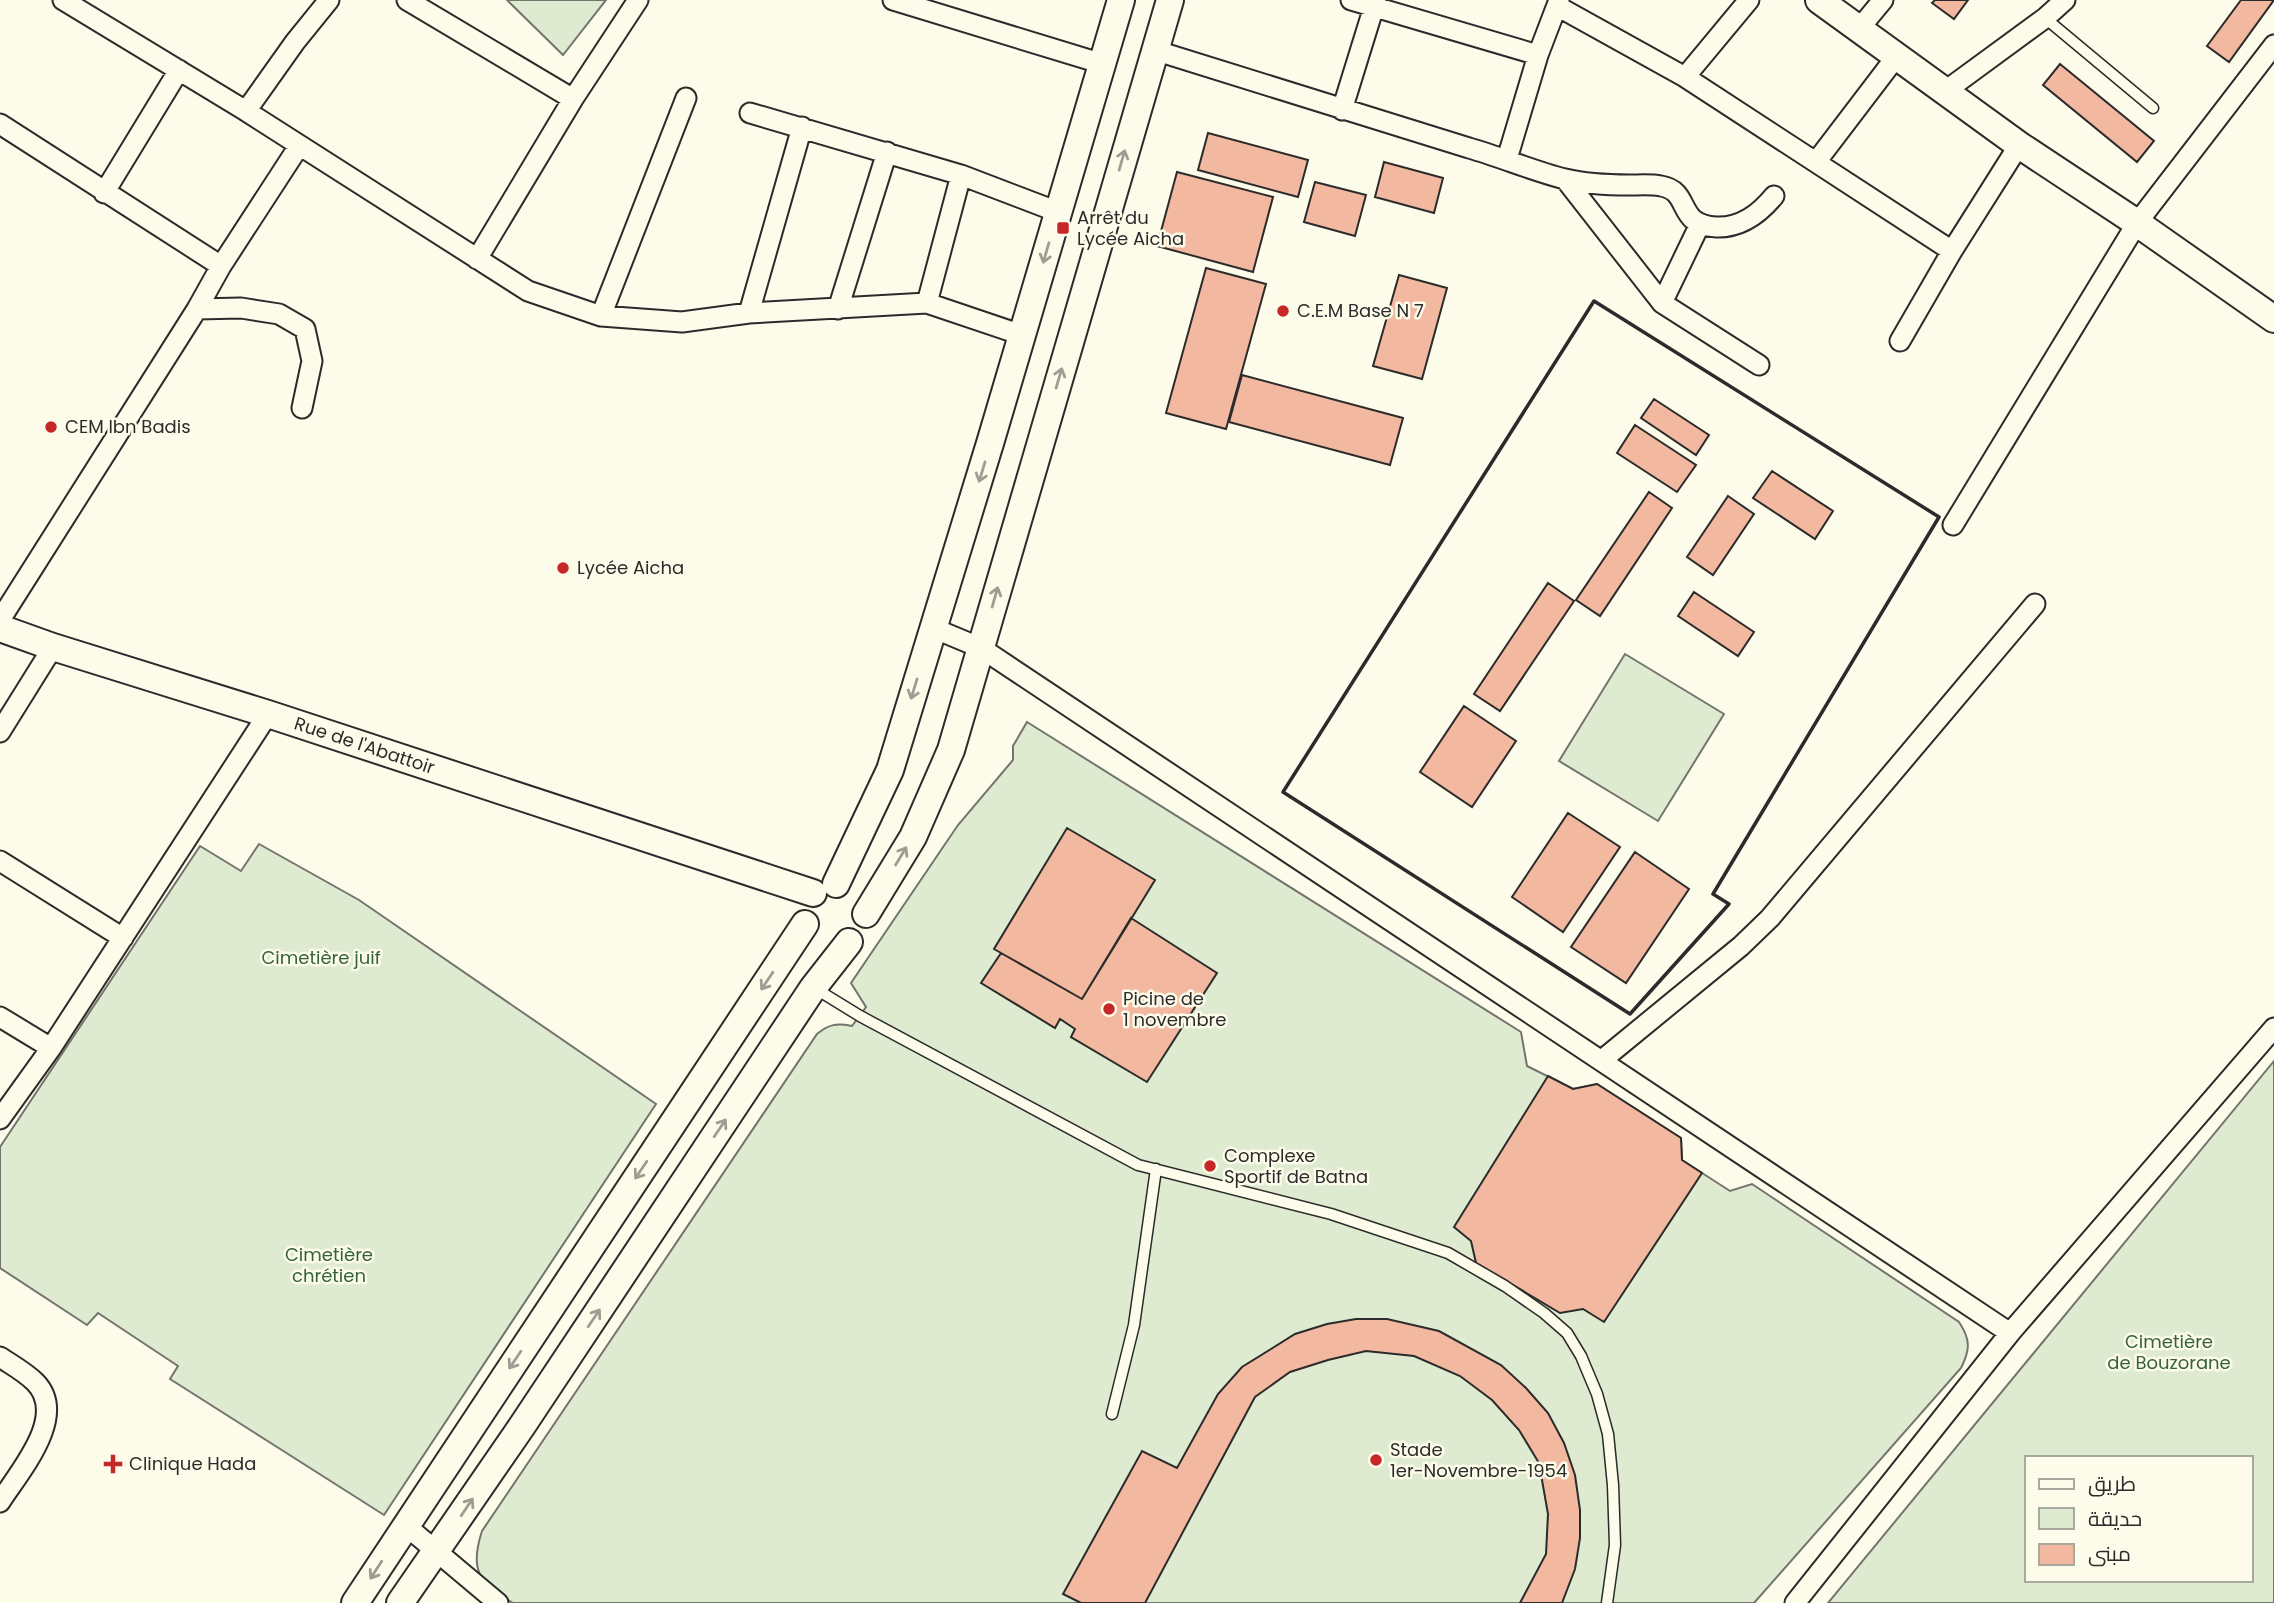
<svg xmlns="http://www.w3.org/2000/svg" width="2274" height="1603" font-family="Poppins,Cairo,sans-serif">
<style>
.green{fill:#deebd1;stroke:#74746e;stroke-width:2;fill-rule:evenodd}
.building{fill:#f2b8a0;stroke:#2b2b2b;stroke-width:2}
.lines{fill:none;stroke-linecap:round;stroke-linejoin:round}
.lane-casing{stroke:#2b2b2b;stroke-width:13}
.street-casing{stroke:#2b2b2b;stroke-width:23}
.secondary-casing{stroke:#2b2b2b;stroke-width:30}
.lane{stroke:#fdfbea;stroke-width:10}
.street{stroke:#fdfbea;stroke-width:19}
.secondary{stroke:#fdfbea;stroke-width:26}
.wall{stroke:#2b2b2b;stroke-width:3.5}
.oneway{stroke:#9e9d94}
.poi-dot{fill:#c62828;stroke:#fdfbea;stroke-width:2.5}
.labels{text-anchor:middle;stroke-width:5;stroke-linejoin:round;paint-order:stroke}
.poi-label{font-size:18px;fill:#2b2b2b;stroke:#fdfbea;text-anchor:start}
.street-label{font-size:18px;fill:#2b2b2b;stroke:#fdfbea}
.park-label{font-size:18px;fill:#34623c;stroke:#fdfbea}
</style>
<rect width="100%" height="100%" fill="#fdfbea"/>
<path class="green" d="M 507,0 L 606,0 L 563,55 Z
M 1625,654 L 1724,714 L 1658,821 L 1559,761 Z
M 1027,722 L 1521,1032 L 1527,1066 L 1573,1089 L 1597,1084 L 1681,1138 L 1682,1160 L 1730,1191 L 1752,1184 L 1959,1322 C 1971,1340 1970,1350 1961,1368 L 1754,1603 L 513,1603 C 479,1582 469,1571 482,1531 L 817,1034 C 829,1024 837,1023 852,1026 L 866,1007 L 851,983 L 958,825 L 1013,760 L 1013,746 Z
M 259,844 L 359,900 L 656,1104 L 384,1515 L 170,1379 L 178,1366 L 98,1313 L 87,1325 L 0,1268 L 0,1147 L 200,846 L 241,871 Z
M 2274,1061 L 2274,1603 L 1828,1603 ZM 2027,1458 L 2251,1458 L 2251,1580 L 2027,1580 Z"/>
<path class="building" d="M 1935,0 L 1968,0 L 1954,19 L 1932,3 Z
M 2241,0 L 2274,0 L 2229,62 L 2207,46 Z
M 2060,64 L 2154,141 L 2137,162 L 2043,85 Z
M 1208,133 L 1308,160 L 1298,197 L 1198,170 Z
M 1384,162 L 1443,178 L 1434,213 L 1375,197 Z
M 1177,172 L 1273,197 L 1253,272 L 1157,246 Z
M 1315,182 L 1366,195 L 1355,236 L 1304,222 Z
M 1206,268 L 1266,284 L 1226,429 L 1166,413 Z
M 1399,275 L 1447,288 L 1422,379 L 1373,366 Z
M 1242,375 L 1403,418 L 1390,465 L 1229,422 Z
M 1654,399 L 1709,435 L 1696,455 L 1641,418 Z
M 1635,425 L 1696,465 L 1677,492 L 1617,453 Z
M 1772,471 L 1833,511 L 1815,539 L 1753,498 Z
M 1649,492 L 1672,508 L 1600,616 L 1576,600 Z
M 1728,496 L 1754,514 L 1713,575 L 1687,557 Z
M 1548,583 L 1574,601 L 1500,711 L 1474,694 Z
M 1694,592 L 1754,632 L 1738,656 L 1678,616 Z
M 1464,706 L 1516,741 L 1472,807 L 1420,772 Z
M 1568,813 L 1620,847 L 1563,932 L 1512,897 Z
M 1067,828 L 1155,880 L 1082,999 L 994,949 Z
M 1635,852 L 1689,889 L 1626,983 L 1571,947 Z
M 1131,918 L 1217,973 L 1147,1082 L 1071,1037 L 1075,1029 L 1060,1019 L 1055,1028 L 981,983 L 1001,953 L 1082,999 Z
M 1548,1076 L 1573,1089 L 1597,1084 L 1681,1138 L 1682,1160 L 1702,1173 L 1604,1322 L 1583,1309 L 1560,1313 L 1476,1263 L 1471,1241 L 1454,1227 Z
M 1356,1319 L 1387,1319 L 1439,1331 L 1501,1365 L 1526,1388 L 1548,1413 L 1564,1443 L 1575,1475 L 1580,1510 L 1580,1538 L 1575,1569 L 1562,1603 L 1520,1603 L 1546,1554 L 1548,1514 L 1539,1463 L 1519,1430 L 1492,1400 L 1460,1376 L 1414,1356 L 1366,1351 L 1328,1360 L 1290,1372 L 1255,1397 L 1145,1603 L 1081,1603 L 1063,1594 L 1142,1451 L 1177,1468 L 1218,1394 L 1242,1367 L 1295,1334 L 1327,1324 Z"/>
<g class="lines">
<g class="lane-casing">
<path id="lane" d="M 2045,18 L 2153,108
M 816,989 L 860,1016 L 1138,1165 L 1331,1214 L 1448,1253 L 1505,1286 L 1544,1313 L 1567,1333 L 1581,1356 L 1597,1394 L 1608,1434 L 1613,1485 L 1615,1545 L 1607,1603
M 1112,1414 L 1134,1325 L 1156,1169"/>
</g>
<g class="street-casing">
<path id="street" d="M 63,0 L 246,111 L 528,291 L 601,316 L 682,322 L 749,313 L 927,303 L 1022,335
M 407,0 L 573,99
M 893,0 L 1103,64
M 1351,0 L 1538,55
M 1557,6 L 1685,77 L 1952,251
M 1859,29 L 1883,0
M 1154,50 C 1259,83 1364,116 1469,148 C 1501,157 1533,171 1565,179 C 1586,184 1608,185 1629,185 C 1639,185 1651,184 1661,186 C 1692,191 1675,225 1716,227 C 1741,228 1759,214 1774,196
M 1685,77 L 1749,0
M 1944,92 L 2045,18 L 2065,0
M 1342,110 L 1376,0
M 246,111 L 295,42 L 329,0
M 750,113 L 961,175 L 1058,212
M 0,124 L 221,266
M 1507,159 L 1538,55 L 1559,0
M 1816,162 L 1896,57
M 1565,179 L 1662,303 L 1759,365
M 104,193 L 179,70
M 477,259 L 573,99 L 638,0
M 927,303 L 961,175
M 1662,303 L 1700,224
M 197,309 L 241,308 L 279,314 L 305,329 L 312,361 L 302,408
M 838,309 L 887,152
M 749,313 L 802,127
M 601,316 L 686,98
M 1900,341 L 1952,251 L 2019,145
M 1953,525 L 2137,223 L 2274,45
M 0,620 L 197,309 L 221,266 L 299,146
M 933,628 L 981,648 L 2010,1333
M 0,732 L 53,647
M 0,861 L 123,938
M 0,1017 L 51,1048
M 1602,1060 L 1741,946 L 1770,918 L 2035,604
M 0,1119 L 51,1048 L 268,714
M 0,1357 C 12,1365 25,1372 35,1382 C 69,1416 19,1472 0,1502
M 405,1525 L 498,1603
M 1795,1603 L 2010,1333 L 2274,1028"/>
</g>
<g class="secondary-casing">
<g id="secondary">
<path d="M 1819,0 L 2019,145 L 2137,223 L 2274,319"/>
<path id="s1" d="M 0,628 L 53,647 L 268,714 L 813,893"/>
<path d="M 836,884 L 890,770 L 991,440 L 1121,0"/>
<path d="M 866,914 L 913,837 L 951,750 L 1170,0"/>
<path d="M 355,1603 L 805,924"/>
<path d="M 400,1603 L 522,1426 L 813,988 L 849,942"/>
</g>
</g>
<use href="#lane" class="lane"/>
<use href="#street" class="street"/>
<use href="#secondary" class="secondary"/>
<path class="wall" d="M 1594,301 L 1939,517 L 1713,894 L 1729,904 L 1630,1014 L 1283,792 Z"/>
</g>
<defs><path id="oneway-shaft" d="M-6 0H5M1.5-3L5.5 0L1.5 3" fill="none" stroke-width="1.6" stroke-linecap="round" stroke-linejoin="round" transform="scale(1.75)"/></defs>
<g class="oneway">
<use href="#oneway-shaft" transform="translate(1122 160) rotate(-74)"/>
<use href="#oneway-shaft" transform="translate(1046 253) rotate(106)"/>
<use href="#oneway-shaft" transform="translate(1059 378) rotate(-74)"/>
<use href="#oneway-shaft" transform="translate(982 472) rotate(107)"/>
<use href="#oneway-shaft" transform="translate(995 597) rotate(-74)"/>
<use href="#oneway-shaft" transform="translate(914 689) rotate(107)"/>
<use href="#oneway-shaft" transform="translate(901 856) rotate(-59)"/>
<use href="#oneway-shaft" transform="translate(767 981) rotate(124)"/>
<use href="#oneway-shaft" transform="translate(720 1128) rotate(-56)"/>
<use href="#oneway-shaft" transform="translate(641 1170) rotate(124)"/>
<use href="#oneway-shaft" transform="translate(594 1318) rotate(-56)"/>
<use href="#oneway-shaft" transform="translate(515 1360) rotate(124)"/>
<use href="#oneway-shaft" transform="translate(467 1507) rotate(-56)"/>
<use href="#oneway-shaft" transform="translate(376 1570) rotate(123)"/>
</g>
<g class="poi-dot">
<rect x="1056" y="221" width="14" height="14" rx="3.5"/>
<circle cx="1283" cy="311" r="7"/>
<circle cx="51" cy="427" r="7"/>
<circle cx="563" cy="568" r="7"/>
<circle cx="1109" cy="1009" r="7"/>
<circle cx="1210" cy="1166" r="7"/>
<circle cx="1376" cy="1460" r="7"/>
<path d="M109.5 1453.5h7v7h7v7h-7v7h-7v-7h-7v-7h7z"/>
</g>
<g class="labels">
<g class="poi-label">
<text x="1077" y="224">Arrêt du<tspan x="1077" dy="21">Lycée Aicha</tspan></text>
<text x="1297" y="317">C.E.M Base N 7</text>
<text x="65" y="433">CEM Ibn Badis</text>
<text x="577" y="574">Lycée Aicha</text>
<text x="1123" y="1005">Picine de<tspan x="1123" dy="21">1 novembre</tspan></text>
<text x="1224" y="1162">Complexe<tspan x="1224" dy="21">Sportif de Batna</tspan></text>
<text x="1390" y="1456">Stade<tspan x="1390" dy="21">1er-Novembre-1954</tspan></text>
<text x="129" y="1470">Clinique Hada</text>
</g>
<g class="street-label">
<text dy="6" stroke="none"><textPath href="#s1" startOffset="383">Rue de l'Abattoir</textPath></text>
</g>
<g class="park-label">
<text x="321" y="964">Cimetière juif</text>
<text x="329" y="1261">Cimetière<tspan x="329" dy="21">chrétien</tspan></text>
<text x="2169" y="1348">Cimetière<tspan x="2169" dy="21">de Bouzorane</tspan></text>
</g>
</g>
<rect x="2025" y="1456" width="228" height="126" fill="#fdfbea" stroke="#a9a89e" stroke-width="2"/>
<rect x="2039" y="1479" width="35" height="10" fill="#fdfbea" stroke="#a9a89e" stroke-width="2"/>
<text x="2088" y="1491" font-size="21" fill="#2b2b2b">طريق</text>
<rect x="2039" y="1508" width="35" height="21" fill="#deebd1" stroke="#a9a89e" stroke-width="2"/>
<text x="2088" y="1526" font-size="21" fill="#2b2b2b">حديقة</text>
<rect x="2039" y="1544" width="35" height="21" fill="#f2b8a0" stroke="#a9a89e" stroke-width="2"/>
<text x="2088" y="1561" font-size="21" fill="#2b2b2b">مبنى</text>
</svg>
